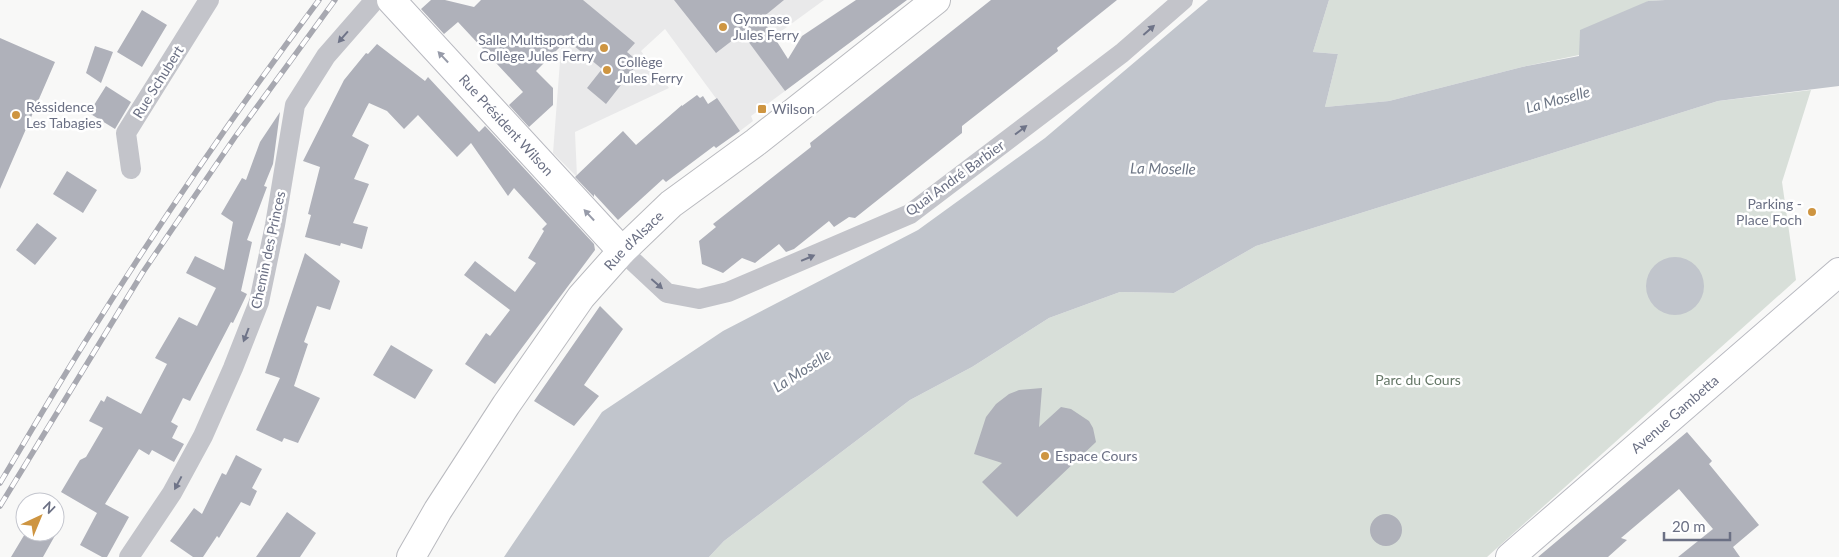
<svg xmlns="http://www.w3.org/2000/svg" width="1839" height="557" font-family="Lato,sans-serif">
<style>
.built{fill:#e9e9ea}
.green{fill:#d8dfd9}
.water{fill:#c1c5cc}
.building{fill:#afb1ba}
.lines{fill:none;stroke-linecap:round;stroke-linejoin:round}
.secondary-casing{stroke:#b8b9c0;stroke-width:30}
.primary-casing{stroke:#b9babf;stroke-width:30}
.street{stroke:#c3c4ca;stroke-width:20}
.secondary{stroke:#fff;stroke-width:28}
.primary{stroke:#fff;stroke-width:28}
.rail-casing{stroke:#a7a8b0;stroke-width:5.5}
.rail{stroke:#fff;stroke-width:4;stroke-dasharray:11;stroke-linecap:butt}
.oneway{fill:#6f7488}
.oneway2{fill:#979ba9}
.poi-dot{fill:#ce9541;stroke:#fff;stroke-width:2}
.labels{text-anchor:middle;stroke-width:5;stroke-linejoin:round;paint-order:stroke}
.poi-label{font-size:14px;fill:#6b7084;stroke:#fff;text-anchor:start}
.street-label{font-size:14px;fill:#6b7084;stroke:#fff}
.park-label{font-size:14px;fill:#657767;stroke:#fff}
.water-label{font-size:15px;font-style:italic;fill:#6d7685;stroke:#fff}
</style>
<rect width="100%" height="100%" fill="#f8f8f7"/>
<path class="built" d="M 496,0 L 824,0 L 765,43 L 750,43 L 785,91 L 751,116 L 753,121 L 740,131 L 665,29 L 641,51 L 669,88 L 575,132 L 577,177 L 553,153 L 561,48 Z"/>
<path class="green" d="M 1329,0 L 1665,0 L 1648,1 L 1579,55 L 1522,67 L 1389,101 L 1325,107 L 1338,54 L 1313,52 Z
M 1811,90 L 1782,182 L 1796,280 L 1487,557 L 709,557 L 724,541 L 910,400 L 972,367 L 1049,318 L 1120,292 L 1174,293 L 1256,246 L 1718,101 Z"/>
<path class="water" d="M 1208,0 L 1329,0 L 1313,52 L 1338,54 L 1325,107 L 1389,101 L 1522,67 L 1579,56 L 1580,30 L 1648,1 L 1665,0 L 1839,0 L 1839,86 L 1718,101 L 1256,246 L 1174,293 L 1120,292 L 1049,318 L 972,367 L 910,400 L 724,541 L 709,557 L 504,557 L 602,412 L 723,331 L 918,230 L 1045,138 Z
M1646 286a29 29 0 1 1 58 0a29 29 0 1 1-58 0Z"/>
<path class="building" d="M 431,0 L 445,0 L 474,7 L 481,0 L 583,0 L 635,43 L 627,52 L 639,62 L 606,104 L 587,88 L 602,69 L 567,40 L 536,71 L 553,88 L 553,105 L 529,127 L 509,105 L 523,92 L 458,22 L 444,34 L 421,9 Z
M 674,0 L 784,0 L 762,18 L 788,59 L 802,36 L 856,0 L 907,0 L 785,91 L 742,33 L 716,53 Z
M 991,0 L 1117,0 L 1057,48 L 1058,51 L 962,126 L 962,133 L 855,218 L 849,217 L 834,227 L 829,221 L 794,249 L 786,252 L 779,244 L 755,263 L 742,258 L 723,273 L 702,264 L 699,241 L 716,227 L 713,224 L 811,147 L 810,143 Z
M 142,10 L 167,25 L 142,67 L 117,52 Z
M 0,38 L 55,62 L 0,189 Z
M 377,44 L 425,81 L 428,77 L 479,132 L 485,126 L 594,244 L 595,250 L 495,384 L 465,364 L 486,333 L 490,336 L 510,310 L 464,275 L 475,261 L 515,292 L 536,263 L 528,258 L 544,231 L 542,229 L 547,224 L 514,188 L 508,196 L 471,143 L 457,157 L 418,115 L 404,129 L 387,111 L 369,103 L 352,136 L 369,145 L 354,179 L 369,184 L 353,223 L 368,227 L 362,249 L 341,243 L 340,246 L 305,237 L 311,215 L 308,214 L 320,167 L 303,161 L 344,80 L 366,53 L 368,54 Z
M 95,46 L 113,52 L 101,83 L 86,73 Z
M 106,86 L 131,102 L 115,129 L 89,113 Z
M 697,95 L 700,98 L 703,96 L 708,104 L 717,98 L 740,131 L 716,148 L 714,146 L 666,182 L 663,179 L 618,220 L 594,194 L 594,197 L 575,177 L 623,131 L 636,145 L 682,105 L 682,106 Z
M 280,112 L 273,164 L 264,186 L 267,187 L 247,240 L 252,242 L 241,291 L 247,294 L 233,323 L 231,322 L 190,401 L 183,398 L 171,422 L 178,426 L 172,438 L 184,444 L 174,462 L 152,450 L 149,455 L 139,449 L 105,504 L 129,517 L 107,557 L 102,557 L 80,545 L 97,513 L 61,492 L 80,460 L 86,457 L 103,428 L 89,421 L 101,400 L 104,402 L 107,396 L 141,414 L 167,364 L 155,358 L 179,317 L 197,326 L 216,288 L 186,273 L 195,256 L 224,270 L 233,222 L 221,214 L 242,178 L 246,180 L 260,142 Z
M 67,171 L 97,190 L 83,213 L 53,194 Z
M 37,223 L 57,238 L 35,265 L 16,250 Z
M 305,253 L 340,281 L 330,310 L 317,306 L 304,342 L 308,344 L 294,386 L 320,398 L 298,443 L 284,438 L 282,442 L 256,430 L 280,378 L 265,373 Z
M 600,306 L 623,329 L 584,385 L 599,396 L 574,426 L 534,401 Z
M 391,345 L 433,370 L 415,399 L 373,375 Z
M 1042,388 L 1039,427 L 1061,407 L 1071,409 L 1089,421 L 1093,428 L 1096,442 L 1017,517 L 982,482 L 1002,463 L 974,454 L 986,417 L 996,404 L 1009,394 L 1019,390 Z
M 1687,432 L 1712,461 L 1709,464 L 1759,525 L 1733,547 L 1740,557 L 1678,557 L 1713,529 L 1679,489 L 1621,538 L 1627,540 L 1608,557 L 1538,557 Z
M 236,455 L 262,469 L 252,488 L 257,491 L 250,506 L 241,502 L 219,538 L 217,536 L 203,557 L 193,557 L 170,541 L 194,508 L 202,514 L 222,473 L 226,475 Z
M 287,512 L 316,533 L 300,557 L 256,557 Z
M1370 530a16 16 0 1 1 32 0a16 16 0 1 1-32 0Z
M 26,532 L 57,532 L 43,557 L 11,557 Z"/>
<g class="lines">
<g class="secondary-casing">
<g id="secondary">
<path id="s1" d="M 391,0 L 622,251"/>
<path id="s2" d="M 1510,557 L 1839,272"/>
</g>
</g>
<g class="primary-casing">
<g id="primary">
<path id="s3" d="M 411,557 L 438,510 L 506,405 L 581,297 L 622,251 L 671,204 L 756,142 L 936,0"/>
</g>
</g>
<path class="street" d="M 131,169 L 126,133 L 209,0
M 622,251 L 667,293 L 699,299 L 728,292 L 910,214 L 1122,53 L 1183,0
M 129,557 L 172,493 L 203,436 L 233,368 L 259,302 L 275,225 L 295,105 L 326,56 L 375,0"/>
<use href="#secondary" class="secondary"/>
<use href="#primary" class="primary"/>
<g class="rail-casing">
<path id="rail" d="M 0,483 C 30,433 59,383 90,334 C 162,219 238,108 319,0
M 0,506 L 143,272 L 235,137 L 335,0"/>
</g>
<use href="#rail" class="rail"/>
</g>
<defs><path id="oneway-solid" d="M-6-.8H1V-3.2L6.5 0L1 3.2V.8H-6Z" transform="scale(1.25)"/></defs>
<g class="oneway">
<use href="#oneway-solid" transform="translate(1149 30) rotate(-41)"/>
<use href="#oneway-solid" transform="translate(343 37) rotate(131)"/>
<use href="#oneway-solid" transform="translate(1021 130) rotate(-37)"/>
<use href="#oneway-solid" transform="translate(808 258) rotate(-23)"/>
<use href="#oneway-solid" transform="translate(657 284) rotate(41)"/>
<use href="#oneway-solid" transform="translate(246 335) rotate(111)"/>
<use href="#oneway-solid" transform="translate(178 483) rotate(118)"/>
</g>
<g class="oneway2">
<use href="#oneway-solid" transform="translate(443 57) rotate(-133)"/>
<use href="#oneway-solid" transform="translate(589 215) rotate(-133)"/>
</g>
<g class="poi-dot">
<circle cx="723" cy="27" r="5"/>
<circle cx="604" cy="48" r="5"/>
<circle cx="607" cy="70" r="5"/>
<rect x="757" y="104" width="10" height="10" rx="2.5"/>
<circle cx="16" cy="115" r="5"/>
<circle cx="1812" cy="212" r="5"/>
<circle cx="1045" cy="456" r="5"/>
</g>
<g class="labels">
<g class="poi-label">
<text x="733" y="24">Gymnase<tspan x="733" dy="16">Jules Ferry</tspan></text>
<text x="594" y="45" text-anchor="end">Salle Multisport du<tspan x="594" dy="16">Collège Jules Ferry</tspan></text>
<text x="617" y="67">Collège<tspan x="617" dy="16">Jules Ferry</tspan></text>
<text x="26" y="112">Réssidence<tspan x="26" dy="16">Les Tabagies</tspan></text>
<text x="772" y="114">Wilson</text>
<text x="1802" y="209" text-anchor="end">Parking -<tspan x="1802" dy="16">Place Foch</tspan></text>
<text x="1055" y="461">Espace Cours</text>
</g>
<g class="street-label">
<text transform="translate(158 82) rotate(-58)" y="5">Rue Schubert</text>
<text dy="5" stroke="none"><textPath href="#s1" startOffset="170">Rue Président Wilson</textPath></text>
<text transform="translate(955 178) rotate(-36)" y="5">Quai André Barbier</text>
<text dy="5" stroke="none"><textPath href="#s3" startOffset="388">Rue d'Alsace</textPath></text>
<text transform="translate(268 250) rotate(-78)" y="5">Chemin des Princes</text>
<text dy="5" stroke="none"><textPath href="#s2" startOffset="218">Avenue Gambetta</textPath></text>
</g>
<g class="park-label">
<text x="1418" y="385">Parc du Cours</text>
</g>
<g class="water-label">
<text transform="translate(1558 100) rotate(-15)" y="5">La Moselle</text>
<text transform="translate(1163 169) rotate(1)" y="5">La Moselle</text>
<text transform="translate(802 371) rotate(-33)" y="5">La Moselle</text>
</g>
</g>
<g transform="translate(40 517) rotate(44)"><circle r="24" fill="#ffffff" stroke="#c4c6ce"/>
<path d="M0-4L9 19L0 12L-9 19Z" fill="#ce9541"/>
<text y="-8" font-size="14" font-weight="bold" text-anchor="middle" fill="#6b7084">N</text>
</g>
<path d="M1664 532v8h66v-8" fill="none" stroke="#6b7084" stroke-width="2.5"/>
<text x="1672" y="532" font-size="15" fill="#6b7084" stroke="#ffffff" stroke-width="4" paint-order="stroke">20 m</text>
</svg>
